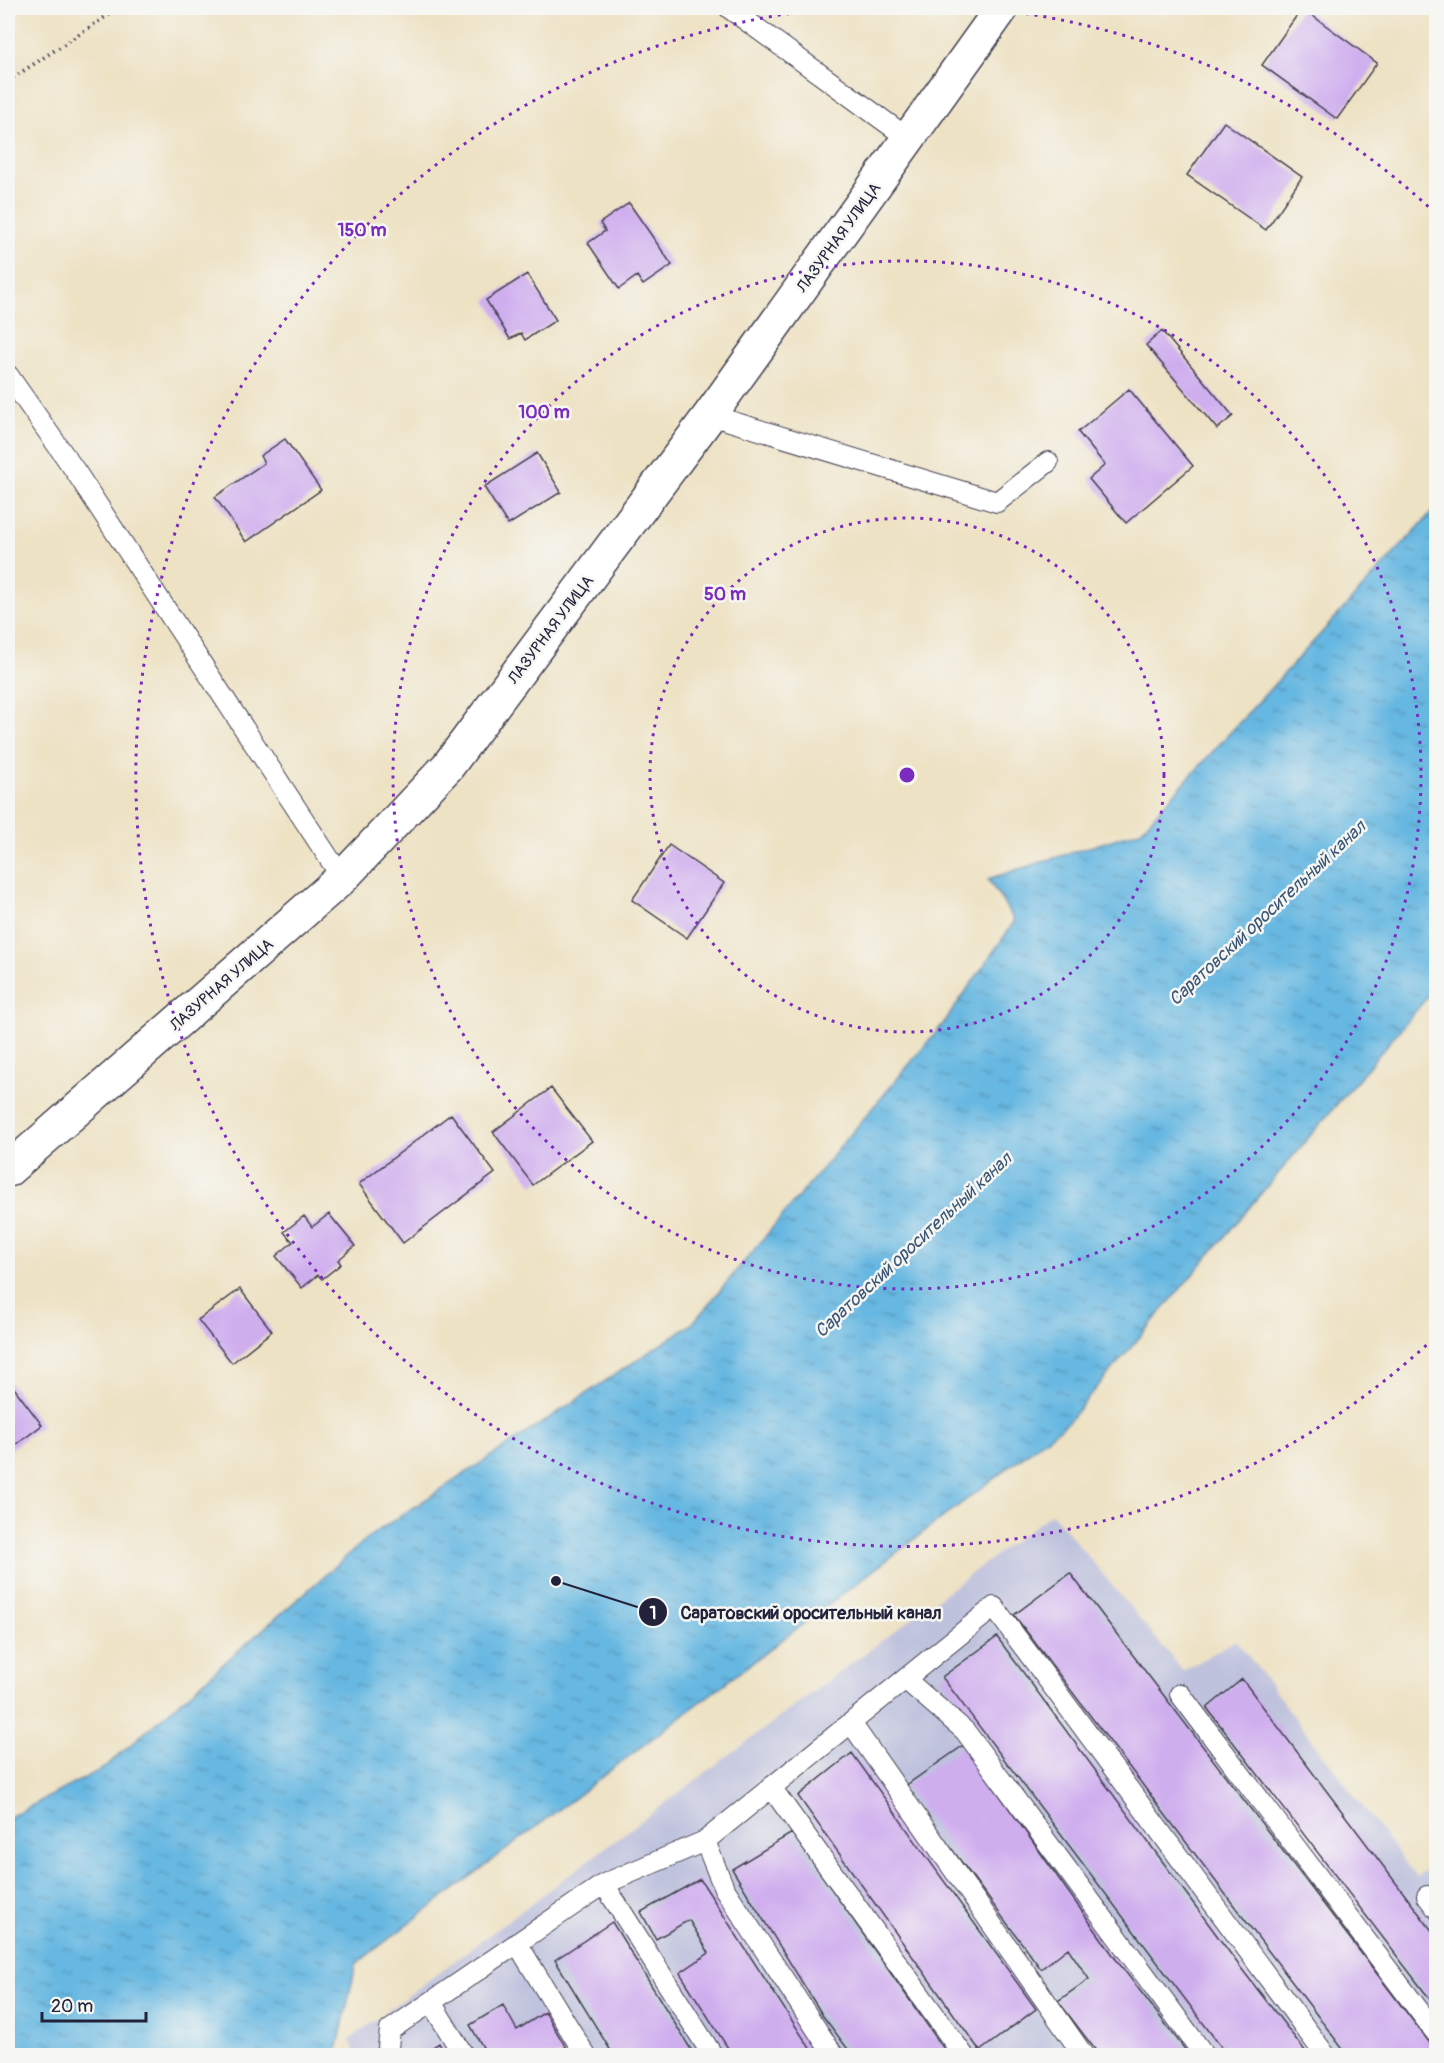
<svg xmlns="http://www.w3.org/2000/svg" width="1444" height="2063" font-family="Pangolin,sans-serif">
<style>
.industrial{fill:#bfc2dd}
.water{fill:url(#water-ripples);stroke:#446c8e;stroke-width:1.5}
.building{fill:#cfaeee}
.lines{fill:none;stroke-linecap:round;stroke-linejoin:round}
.service-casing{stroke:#413f50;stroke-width:22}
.tertiary-casing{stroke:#413f50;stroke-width:36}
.path{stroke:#413f50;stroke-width:4;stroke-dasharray:1.5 4.5;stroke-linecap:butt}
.service{stroke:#fff;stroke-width:20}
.tertiary{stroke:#fff;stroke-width:33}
.ring{fill:none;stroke:#7b2cbf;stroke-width:3;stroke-dasharray:3 6}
.labels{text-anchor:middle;stroke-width:5;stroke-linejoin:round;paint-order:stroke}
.street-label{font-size:16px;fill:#22223b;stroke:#f6f6f2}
.water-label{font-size:18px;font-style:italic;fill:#3a5675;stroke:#f6f6f2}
.centre{fill:#7b2cbf;stroke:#f6f6f2;stroke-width:3}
.ring-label{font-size:18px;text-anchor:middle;font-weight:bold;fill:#7b2cbf;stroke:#f6f6f2;stroke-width:5;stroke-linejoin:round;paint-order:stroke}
.leader{fill:none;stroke:#22223b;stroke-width:2}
.callout-dot{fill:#22223b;stroke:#f6f6f2;stroke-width:2}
.mark-label{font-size:18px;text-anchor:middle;font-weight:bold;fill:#fff}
.callout-label{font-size:18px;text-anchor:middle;font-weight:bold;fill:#22223b;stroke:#f6f6f2;stroke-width:5;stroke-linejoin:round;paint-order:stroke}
</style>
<defs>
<pattern id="water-ripples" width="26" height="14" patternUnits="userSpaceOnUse" patternTransform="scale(1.5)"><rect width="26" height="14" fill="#66b7e1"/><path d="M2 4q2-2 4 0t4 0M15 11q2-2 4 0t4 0" fill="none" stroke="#5494b8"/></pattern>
</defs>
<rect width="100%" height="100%" fill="#f6f6f2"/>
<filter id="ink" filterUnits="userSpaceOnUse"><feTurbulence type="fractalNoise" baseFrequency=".0167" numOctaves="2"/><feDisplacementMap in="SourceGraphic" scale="12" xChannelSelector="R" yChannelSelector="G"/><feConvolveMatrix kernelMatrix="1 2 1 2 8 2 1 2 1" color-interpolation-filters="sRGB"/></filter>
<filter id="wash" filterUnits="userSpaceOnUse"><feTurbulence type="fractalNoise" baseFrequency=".008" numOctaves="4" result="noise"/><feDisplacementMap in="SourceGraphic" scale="24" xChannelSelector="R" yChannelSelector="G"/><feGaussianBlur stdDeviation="1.35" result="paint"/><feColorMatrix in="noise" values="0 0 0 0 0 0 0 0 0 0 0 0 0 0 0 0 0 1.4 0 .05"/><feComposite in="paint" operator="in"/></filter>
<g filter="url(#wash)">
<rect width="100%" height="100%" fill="#eee2c4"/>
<path class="industrial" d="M 1052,1513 L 1183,1671 L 1236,1640 L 1416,1877 L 1436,1863 L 1436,2055 L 357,2056 L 349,2040 Z"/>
<path class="water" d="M 1436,508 L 1436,987 L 1067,1423 L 356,1964 L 336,2055 L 8,2055 L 8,1818 L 104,1768 L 370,1536 L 692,1324 L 943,1024 L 1015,921 L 988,879 L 1140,831 Z"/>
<g id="blocks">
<path class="building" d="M 1302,8 L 1377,63 L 1337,119 L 1262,65 Z
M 1224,122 L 1302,177 L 1266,230 L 1187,175 Z
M 629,203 L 672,265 L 643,285 L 637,276 L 619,289 L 588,243 L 605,231 L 600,223 Z
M 527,274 L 556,320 L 525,340 L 521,333 L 510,339 L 486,300 Z
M 1162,331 L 1233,416 L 1217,429 L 1146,345 Z
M 1129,389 L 1193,466 L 1126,523 L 1089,479 L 1105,465 L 1078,432 Z
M 285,439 L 321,490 L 246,542 L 215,497 L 264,463 L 260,456 Z
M 537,453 L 561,492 L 508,525 L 484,487 Z
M 669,845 L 724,883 L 687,938 L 632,900 Z
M 551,1088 L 592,1141 L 533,1185 L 493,1132 Z
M 451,1114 L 495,1173 L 403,1243 L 359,1184 Z
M 329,1214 L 355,1246 L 338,1260 L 341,1264 L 322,1279 L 318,1275 L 302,1288 L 276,1256 L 293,1242 L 284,1232 L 304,1216 L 312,1227 Z
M 240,1289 L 272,1331 L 232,1363 L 198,1320 Z
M 8,1380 L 42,1425 L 8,1451 Z
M 1070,1573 L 1436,2051 L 1436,2056 L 1348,2056 L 1014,1615 Z
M 997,1637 L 1241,1968 L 1309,2056 L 1228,2056 L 942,1677 Z
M 1242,1679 L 1436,1936 L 1436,2007 L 1207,1708 Z
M 964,1745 L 1118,1962 L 1190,2056 L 1100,2056 L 1058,2001 L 1089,1979 L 1068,1948 L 1041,1969 L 905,1786 Z
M 852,1753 L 1036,2009 L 980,2051 L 798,1796 Z
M 792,1833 L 949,2056 L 853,2056 L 823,2016 L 732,1869 Z
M 700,1879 L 815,2056 L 733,2056 L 680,1973 L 709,1953 L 689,1920 L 656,1939 L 641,1912 Z
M 612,1922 L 695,2056 L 614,2056 L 555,1960 Z
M 503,2005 L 517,2030 L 545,2012 L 571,2056 L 488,2056 L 470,2025 Z
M 439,2043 L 446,2056 L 419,2056 Z"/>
</g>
</g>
<g filter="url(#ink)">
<use href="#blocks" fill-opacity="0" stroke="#413f50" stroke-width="1.5"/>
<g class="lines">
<g class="service-casing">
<path id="service" d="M 729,8 L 909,139
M 8,375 L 76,472 L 342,878
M 710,415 L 997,502 L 1048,462
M 905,1679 L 965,1731 L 1205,2056
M 1180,1694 L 1436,2033
M 851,1723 L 1084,2056
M 771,1787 L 964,2056
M 705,1841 L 724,1888 L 834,2056
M 604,1884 L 713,2056
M 1427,1896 L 1436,1908
M 517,1943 L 586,2056
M 431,2002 L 464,2056
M 387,2056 L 390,2030 L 604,1884 L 705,1841 L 994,1607 L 1326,2056"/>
</g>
<g class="tertiary-casing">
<path id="tertiary" d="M 8,1170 L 342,878 L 448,766 L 710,415 L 1002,8"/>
</g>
<path class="path" d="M 8,81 L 119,8"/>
<use href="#service" class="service"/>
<use href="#tertiary" class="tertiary"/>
</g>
</g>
<g class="ring">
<circle cx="907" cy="775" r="257"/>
<circle cx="907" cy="775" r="514"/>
<path d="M1433 1339A771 771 0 1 1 833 8M981 8A771 771 0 0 1 1433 211"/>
</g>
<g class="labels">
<g class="street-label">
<text transform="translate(838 237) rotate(-54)" y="6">ЛАЗУРНАЯ УЛИЦА</text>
<text transform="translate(550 629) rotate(-53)" y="6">ЛАЗУРНАЯ УЛИЦА</text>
<text transform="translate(221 984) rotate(-41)" y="6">ЛАЗУРНАЯ УЛИЦА</text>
</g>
<g class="water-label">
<text transform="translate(1267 913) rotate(-43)" y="6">Саратовский оросительный канал</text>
<text transform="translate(913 1245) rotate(-43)" y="6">Саратовский оросительный канал</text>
</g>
</g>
<circle cx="907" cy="775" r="9" class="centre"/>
<g class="ring-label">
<text x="362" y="236">150 m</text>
<text x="544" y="418">100 m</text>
<text x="725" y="600">50 m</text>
</g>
<path class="leader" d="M556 1581L653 1612"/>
<g class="callout-dot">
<circle cx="556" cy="1581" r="6"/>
<circle cx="653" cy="1612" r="15"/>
</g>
<g class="mark-label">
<text x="653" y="1619">1</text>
</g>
<g class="callout-label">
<text x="811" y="1619">Саратовский оросительный канал</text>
</g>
<rect width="1444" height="2063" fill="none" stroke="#f6f6f2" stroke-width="30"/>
<path d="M42 2012v9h104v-9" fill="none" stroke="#22223b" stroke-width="3"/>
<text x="51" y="2012" font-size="18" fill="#22223b" stroke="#f6f6f2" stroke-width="4.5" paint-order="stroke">20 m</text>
</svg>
